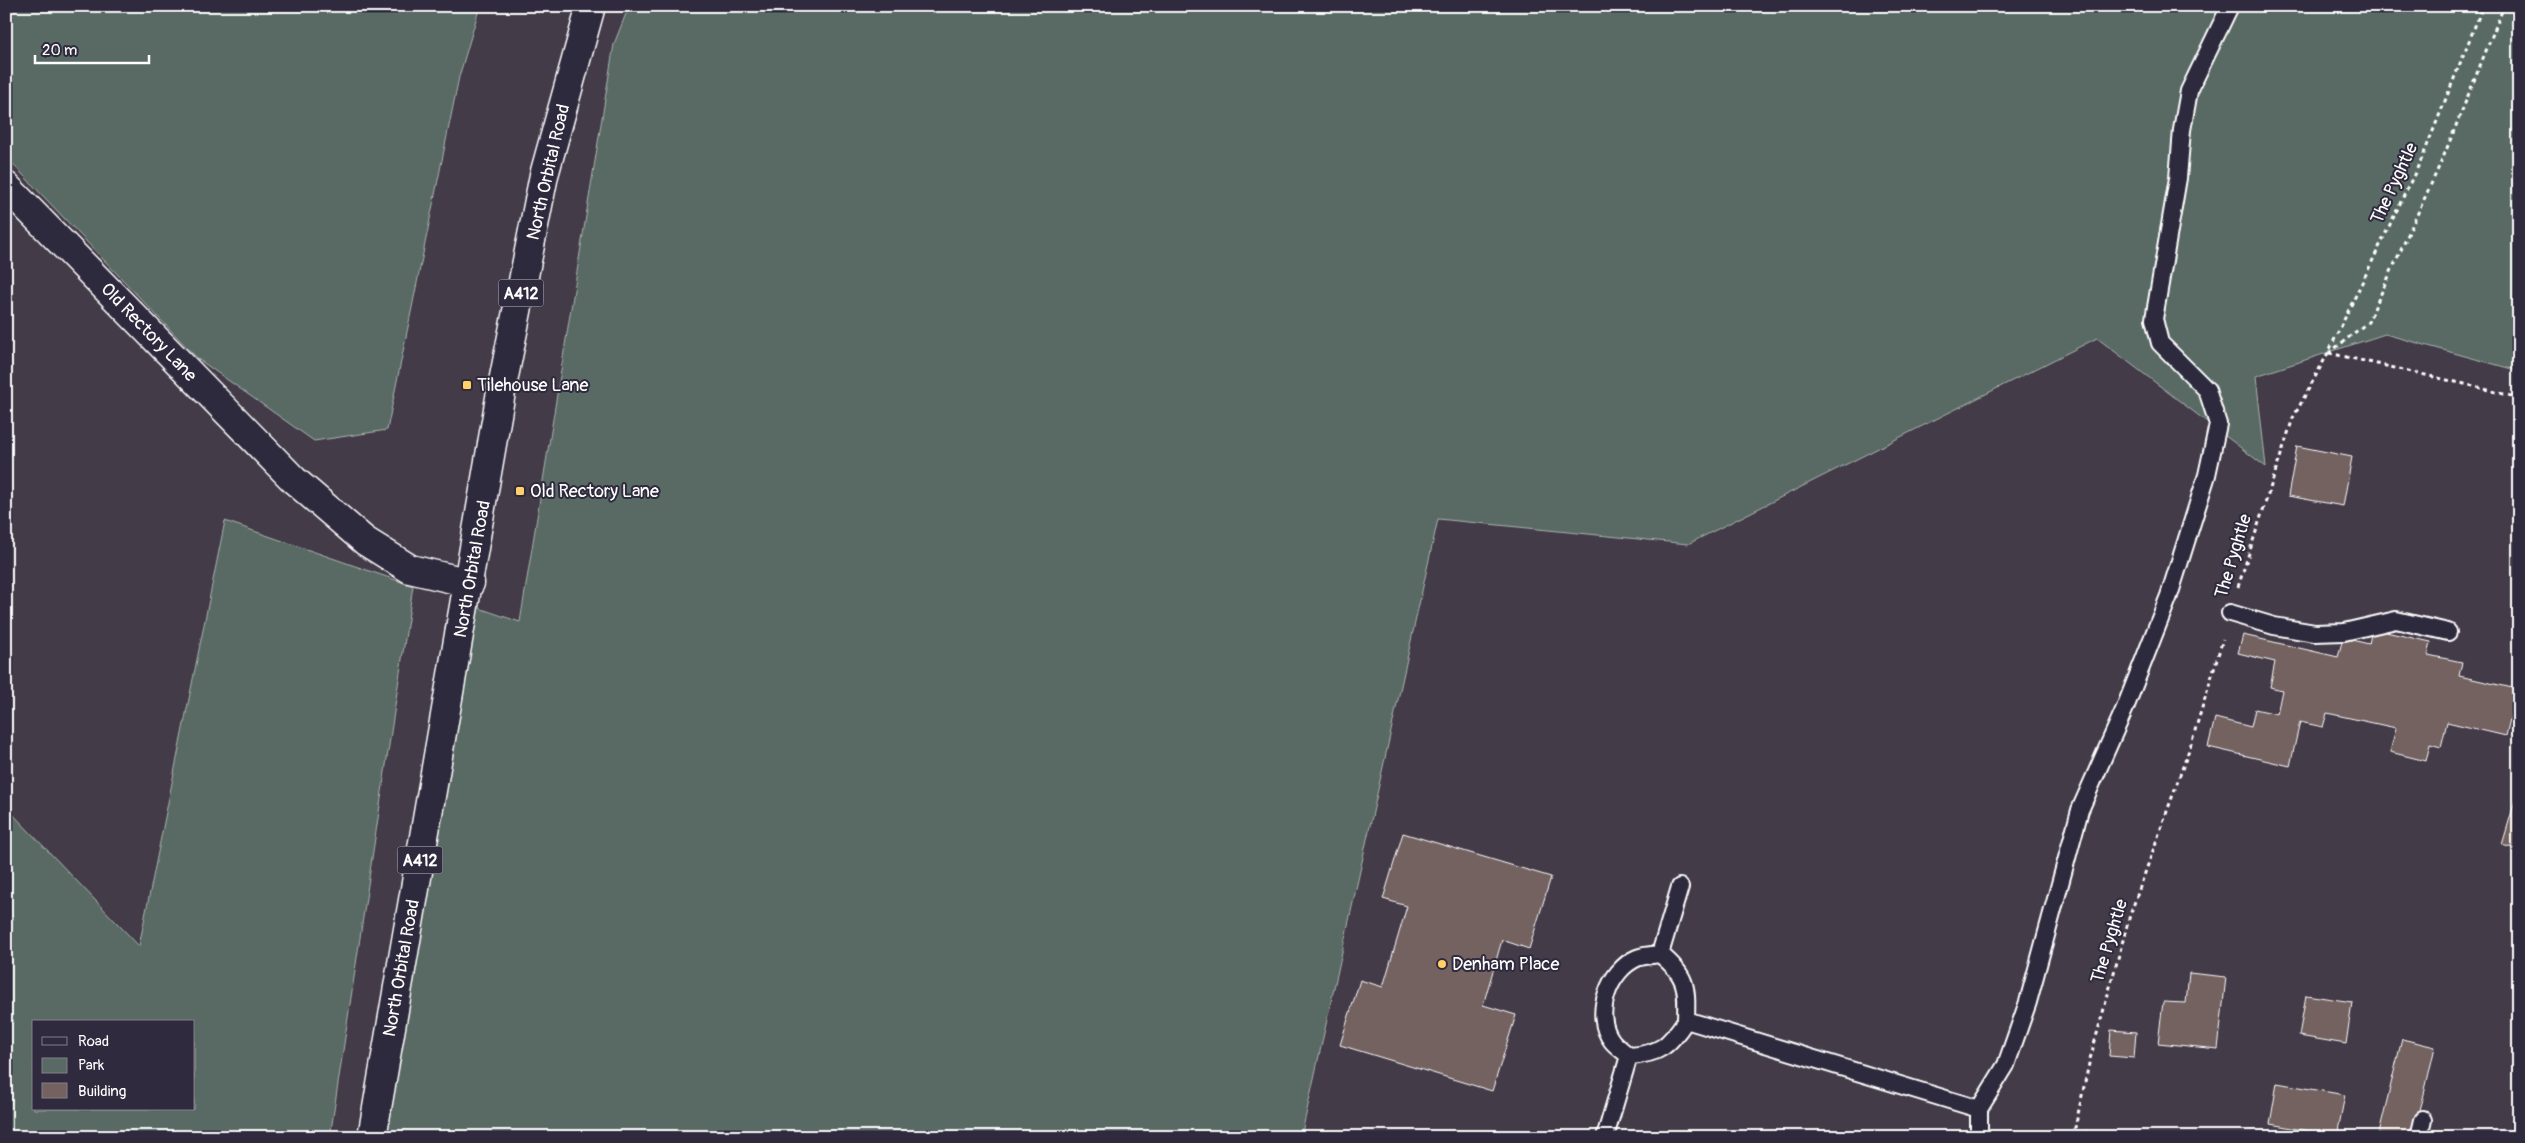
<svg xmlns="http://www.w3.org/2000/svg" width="2525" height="1143" font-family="Pangolin,sans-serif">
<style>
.green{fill:#586a63;stroke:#acb4b1;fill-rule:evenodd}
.building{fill:#736260;stroke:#fff}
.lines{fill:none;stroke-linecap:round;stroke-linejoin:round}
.service-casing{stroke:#fff;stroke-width:20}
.minor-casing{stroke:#fff;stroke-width:31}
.primary-casing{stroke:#fff;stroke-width:31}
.path{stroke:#fff;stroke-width:3;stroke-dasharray:4 4;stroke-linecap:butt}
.service{stroke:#2f2a3d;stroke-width:16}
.minor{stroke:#2f2a3d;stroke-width:28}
.primary{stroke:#2f2a3d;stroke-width:28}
.poi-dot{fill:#ffd166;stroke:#2f2a3d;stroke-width:2}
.labels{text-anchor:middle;stroke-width:4;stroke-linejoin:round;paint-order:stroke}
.shield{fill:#2f2a3d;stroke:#c1bfc5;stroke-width:1}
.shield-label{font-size:16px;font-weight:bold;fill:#fff}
.street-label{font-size:18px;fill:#fff;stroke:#2f2a3d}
.poi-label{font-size:18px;fill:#fff;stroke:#2f2a3d;text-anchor:start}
</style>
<rect width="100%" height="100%" fill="#433b48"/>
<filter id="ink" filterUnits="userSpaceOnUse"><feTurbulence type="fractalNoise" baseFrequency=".02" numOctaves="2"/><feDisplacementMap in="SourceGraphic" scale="10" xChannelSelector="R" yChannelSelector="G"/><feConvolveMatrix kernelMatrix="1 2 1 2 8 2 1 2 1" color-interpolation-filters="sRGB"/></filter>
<g filter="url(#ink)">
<path class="green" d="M 6,6 L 480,6 L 459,77 L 387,430 L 314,441 L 198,359 L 6,157 Z
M 629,6 L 2519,6 L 2519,371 L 2385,334 L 2256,376 L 2266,467 L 2097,338 L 1688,544 L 1438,519 L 1301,1137 L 380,1137 L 467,604 L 520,622 L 614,44 Z
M 225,521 L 413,586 L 330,1137 L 6,1137 L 6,807 L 139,946 ZM 34,1022 L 194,1022 L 194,1109 L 34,1109 Z"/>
<path class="building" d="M 2297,446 L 2352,457 L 2343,506 L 2288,496 Z
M 2372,629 L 2431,642 L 2428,655 L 2462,662 L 2459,676 L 2517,689 L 2506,736 L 2447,722 L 2441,747 L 2430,744 L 2426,761 L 2390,752 L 2396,728 L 2327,713 L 2323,727 L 2300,722 L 2290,766 L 2208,747 L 2215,718 L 2251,727 L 2255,709 L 2277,714 L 2282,690 L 2270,687 L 2275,662 L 2238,653 L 2243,635 L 2338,657 L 2343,638 L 2369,644 Z
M 2519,787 L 2519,850 L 2502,845 Z
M 1403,833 L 1551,877 L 1529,949 L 1502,940 L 1483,1005 L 1516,1015 L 1492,1091 L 1340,1045 L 1360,980 L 1383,987 L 1407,906 L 1383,899 Z
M 2189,973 L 2226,977 L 2218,1049 L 2158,1043 L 2163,1002 L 2186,1003 Z
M 2306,995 L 2352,1002 L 2346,1044 L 2299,1036 Z
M 2111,1030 L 2136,1032 L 2134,1058 L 2109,1056 Z
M 2402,1039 L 2435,1047 L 2414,1137 L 2378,1137 Z
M 2277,1083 L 2345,1095 L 2337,1136 L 2270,1124 Z
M 2084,1131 L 2120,1137 L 2083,1137 Z"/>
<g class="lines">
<g class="service-casing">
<path id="service" d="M 2230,613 L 2274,626 L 2315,633 L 2344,632 L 2396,620 L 2448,632
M 1660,954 L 1680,887
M 1686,1020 C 1687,986 1687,976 1660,954 C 1653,955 1644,955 1637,958 C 1609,970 1592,1015 1612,1041 C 1616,1046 1623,1051 1629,1056 C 1660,1054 1669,1046 1686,1020 L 1979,1109
M 1605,1137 L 1629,1056
M 1979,1137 L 1979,1109 L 2006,1065 L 2028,1002 L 2080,810 L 2125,708 L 2169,596 L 2207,475 L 2218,424 L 2207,390 L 2160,343 L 2154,319 L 2178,178 L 2182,130 L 2189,91 L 2230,6
M 2419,1137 L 2423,1120"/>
</g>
<g class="minor-casing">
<path id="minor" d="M 6,186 L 294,480 L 365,541 L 410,569 L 470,583"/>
</g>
<g class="primary-casing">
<path id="primary" d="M 372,1137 L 501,392 L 544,175 L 591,6"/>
</g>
<path class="path" d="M 2329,353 L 2368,322 L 2443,158 L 2504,6
M 2329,353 L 2469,385 L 2519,398
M 2238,587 L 2293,418 L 2328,353 L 2423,156 L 2483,6
M 2073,1137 L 2090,1059 L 2130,915 L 2190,747 L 2223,639"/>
<use href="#service" class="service"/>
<use href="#minor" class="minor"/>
<use href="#primary" class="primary"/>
</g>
</g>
<g class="poi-dot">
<rect x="462" y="380" width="10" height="10" rx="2.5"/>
<rect x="515" y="486" width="10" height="10" rx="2.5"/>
<circle cx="1442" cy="964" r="5"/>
</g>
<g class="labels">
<g class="shield">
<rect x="498.5" y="279.5" width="45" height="27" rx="4"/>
<rect x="397.5" y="846.5" width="45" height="27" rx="4"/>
</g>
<g class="shield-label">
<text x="521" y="299">A412</text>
<text x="420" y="866">A412</text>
</g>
<g class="street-label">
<text transform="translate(548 172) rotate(-77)" y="6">North Orbital Road</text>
<text transform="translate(2394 183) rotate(-65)" y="6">The Pyghtle</text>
<text transform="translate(149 332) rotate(46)" y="6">Old Rectory Lane</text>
<text transform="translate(2233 556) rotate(-73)" y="6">The Pyghtle</text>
<text transform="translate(472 569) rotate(-80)" y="6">North Orbital Road</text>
<text transform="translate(2109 941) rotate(-73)" y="6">The Pyghtle</text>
<text transform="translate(401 968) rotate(-80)" y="6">North Orbital Road</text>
</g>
<g class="poi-label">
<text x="477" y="391">Tilehouse Lane</text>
<text x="530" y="497">Old Rectory Lane</text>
<text x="1452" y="970">Denham Place</text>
</g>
</g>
<rect width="2525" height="1143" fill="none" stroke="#2f2a3d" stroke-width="25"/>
<rect x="12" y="12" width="2500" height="1118" fill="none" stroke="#fff" stroke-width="2" filter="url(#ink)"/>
<rect x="32" y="1020" width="162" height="90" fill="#2f2a3d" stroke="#827f8b"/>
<rect x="42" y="1037" width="25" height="8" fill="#2f2a3d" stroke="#827f8b"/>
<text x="78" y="1046" font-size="15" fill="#ffffff">Road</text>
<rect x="42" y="1058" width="25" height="15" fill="#586a63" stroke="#827f8b"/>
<text x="78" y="1070" font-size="15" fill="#ffffff">Park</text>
<rect x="42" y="1083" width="25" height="15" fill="#736260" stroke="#827f8b"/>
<text x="78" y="1096" font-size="15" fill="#ffffff">Building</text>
<path d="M35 55v8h114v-8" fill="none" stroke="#ffffff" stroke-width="2.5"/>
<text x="42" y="55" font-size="15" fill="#ffffff" stroke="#2f2a3d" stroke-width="4" paint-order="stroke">20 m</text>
</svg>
